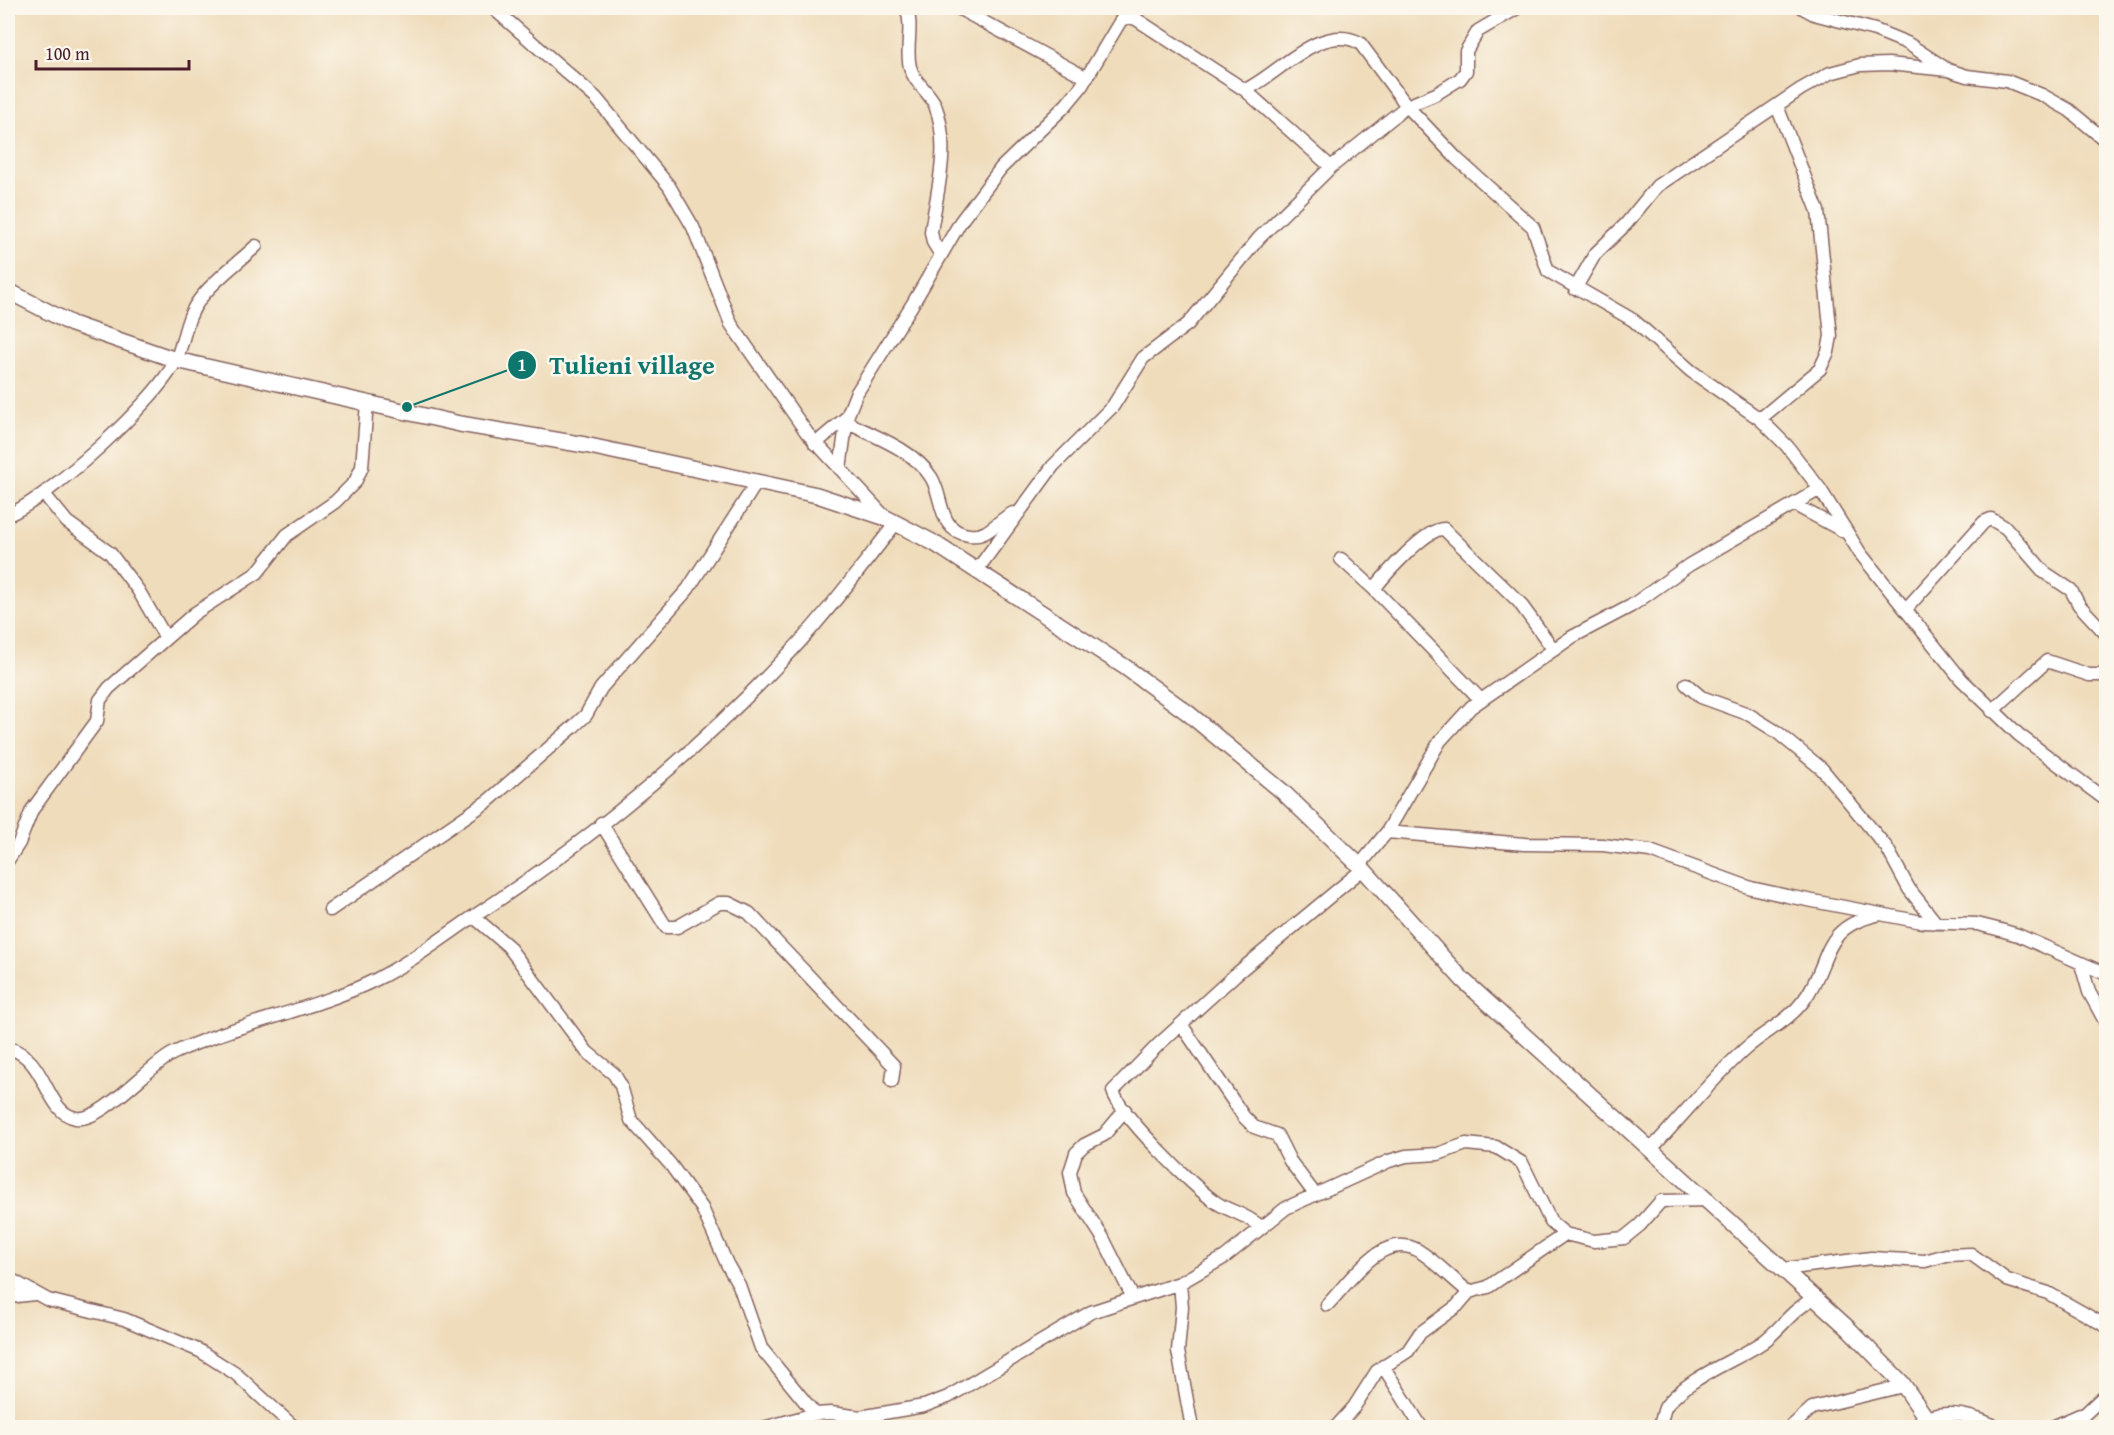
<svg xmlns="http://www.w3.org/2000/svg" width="2114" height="1435" font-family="'Gentium Book Plus',serif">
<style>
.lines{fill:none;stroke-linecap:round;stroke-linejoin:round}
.minor-casing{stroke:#84615d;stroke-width:15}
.tertiary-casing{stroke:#84615d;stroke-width:18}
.minor{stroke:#fff;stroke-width:12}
.tertiary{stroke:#fff;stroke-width:15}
.leader{fill:none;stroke:#0f766e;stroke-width:2}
.callout-dot{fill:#0f766e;stroke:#fbf7ec;stroke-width:2}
.mark-label{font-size:18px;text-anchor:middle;font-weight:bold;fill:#fff}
.callout-label{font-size:26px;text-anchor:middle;font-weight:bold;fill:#0f766e;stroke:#fbf7ec;stroke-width:5;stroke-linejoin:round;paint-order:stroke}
</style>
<rect width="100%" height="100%" fill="#fbf7ec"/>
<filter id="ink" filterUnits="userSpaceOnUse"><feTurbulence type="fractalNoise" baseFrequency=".0167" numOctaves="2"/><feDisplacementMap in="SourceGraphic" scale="12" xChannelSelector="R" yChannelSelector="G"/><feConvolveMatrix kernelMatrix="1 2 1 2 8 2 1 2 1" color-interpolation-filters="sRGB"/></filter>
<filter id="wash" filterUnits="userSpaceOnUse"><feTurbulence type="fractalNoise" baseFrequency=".008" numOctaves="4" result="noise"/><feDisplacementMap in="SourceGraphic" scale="24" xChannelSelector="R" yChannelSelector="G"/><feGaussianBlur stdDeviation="1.35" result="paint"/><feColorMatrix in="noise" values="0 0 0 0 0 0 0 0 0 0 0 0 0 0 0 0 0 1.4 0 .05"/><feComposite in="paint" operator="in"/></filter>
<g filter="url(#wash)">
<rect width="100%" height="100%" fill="#efdcbb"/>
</g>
<g filter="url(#ink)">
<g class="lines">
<g class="minor-casing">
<path id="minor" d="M 493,8 L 596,98 L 669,186 L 693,227 L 731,324 L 807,433 L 885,517
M 906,8 C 914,26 905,47 910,67 C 914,83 929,91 935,105 C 951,146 937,190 931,232 L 933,242 L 941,255
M 958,8 L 1087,78
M 1803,8 L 1814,14 L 1875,30 L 1907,43 L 1948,70 L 1967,76 L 2007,81 L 2042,95 L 2069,110 L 2106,141
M 1245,90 C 1277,76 1321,21 1360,43 L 1407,106 L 1457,159 L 1533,227 L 1548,271 L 1633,320 L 1691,371 L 1760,419 L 1787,446 L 1820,489 L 1860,553 L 1961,679 L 2019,735 L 2106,800
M 1575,289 L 1595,254 L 1626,224 L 1657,186 L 1801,89 L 1830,73 L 1860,65 L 1888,64 L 1948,70
M 1760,419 L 1820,369 L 1828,352 L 1831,336 L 1818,211 L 1777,106
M 846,422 C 874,436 914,450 931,477 C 944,497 937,531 969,535 C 989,538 997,520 1013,513
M 815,444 L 847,417
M 840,469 L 847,417 L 856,394 L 912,305 L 961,221 L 1001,168 L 1066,105 L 1081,87 L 1121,20 L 1129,17 L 1136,19 L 1245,90 L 1331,167
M 44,494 L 67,522 L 110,553 L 138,590 L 166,638
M 1795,505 L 1845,532
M 8,515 C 49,498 154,403 175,362 C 185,342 184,319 200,299 C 215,279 238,263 256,246
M 1341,559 L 1374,589 L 1481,700
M 977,570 L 1053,466 L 1113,406 L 1143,358 L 1188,324 L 1259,238 L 1331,167 L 1407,106 L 1436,94 L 1460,79 L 1466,71 L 1466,51 L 1478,31 L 1517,8
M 1374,589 C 1385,575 1427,527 1444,529 L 1519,602 L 1554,650
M 1906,609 L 1984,522 L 1991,519 L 2006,528 L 2044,572 L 2071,590 L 2079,605 L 2106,634
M 1686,684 L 1701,697 L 1748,714 L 1777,732 L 1822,769 L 1887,848 L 1909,889 L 1936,923
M 1992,711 L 2047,661 L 2089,675 L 2106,675
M 601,823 L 666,927 L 677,927 L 719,903 L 729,903 L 749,913 L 894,1066 L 892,1081
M 1387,832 L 1524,844 L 1603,845 L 1650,851 L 1751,888 L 1787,896 L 1922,922 L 1977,924 L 1997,929 L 2018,935 L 2106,974
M 8,860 L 19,843 L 32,810 L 97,721 L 100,700 L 109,688 L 195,613 L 257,573 L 287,535 L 335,502 L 355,482 L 362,467 L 367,403
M 1359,866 L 1387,832 L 1440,741 L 1471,707 L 1572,637 L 1631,606 L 1689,565 L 1820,489
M 330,910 L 488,801 L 572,728 L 586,715 L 601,688 L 688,589 L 757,482
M 474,917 L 508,946 L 587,1052 L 614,1074 L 621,1086 L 631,1120 L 670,1164 L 702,1208 L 727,1264 L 739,1285 L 761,1348 L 815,1414
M 2081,964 L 2089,992 L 2106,1023
M 1181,1024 L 1244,1117 L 1254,1127 L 1277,1135 L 1290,1161 L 1314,1193
M 8,1048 C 47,1057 45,1113 76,1118 C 101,1123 150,1064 174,1053 C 239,1022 313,1011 377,979 C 411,962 442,938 473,917 C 583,845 689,759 780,663 C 822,620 858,571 896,523
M 1125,1110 L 1104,1135 L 1084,1145 L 1076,1153 L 1070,1172 L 1074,1193 L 1103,1238 L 1133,1298
M 1650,1150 C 1682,1117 1710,1081 1744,1050 C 1763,1032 1788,1022 1804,1000 C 1832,962 1819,928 1877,915
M 1261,1227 C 1244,1213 1233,1213 1217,1203 C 1195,1189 1119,1114 1113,1091 L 1158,1045 L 1235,975 L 1363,869
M 1784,1269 L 1871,1258 L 1925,1261 L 1946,1255 L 1971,1254 L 2007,1280 L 2048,1293 L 2106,1326
M 8,1278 L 48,1300 L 124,1319 L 200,1351 L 236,1374 L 295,1428
M 1180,1283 L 1182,1307 L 1178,1351 L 1192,1428
M 8,1297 L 34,1294
M 1327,1305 C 1349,1283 1382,1229 1419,1251 C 1438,1263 1452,1279 1469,1292 L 1488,1287 L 1565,1234
M 1383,1366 L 1422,1428
M 1926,1418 C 1951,1409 1976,1417 1999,1428
M 763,1428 L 815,1414 L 831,1413 L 860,1417 L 924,1406 L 948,1397 L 1091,1312 L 1180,1283 L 1225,1257 L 1286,1208 L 1389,1161 L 1406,1156 L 1438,1154 L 1466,1144 L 1496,1147 L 1522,1163 L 1551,1222 L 1565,1234 L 1594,1241 L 1624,1238 L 1640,1225 L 1661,1201 L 1709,1200
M 1335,1428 L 1354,1407 L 1377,1371 L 1408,1351 L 1420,1333 L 1457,1306 L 1469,1292
M 1658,1428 C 1663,1421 1662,1413 1666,1406 C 1691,1375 1732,1363 1763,1342 C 1783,1327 1790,1311 1816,1297
M 1790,1428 L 1812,1408 L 1903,1386
M 2050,1428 L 2080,1415
M 2070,1428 L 2106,1394"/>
</g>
<g class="tertiary-casing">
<path id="tertiary" d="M 8,291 L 72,324 L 176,360 L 460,424 L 585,445 L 817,495 L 886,518 L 934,543 L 1125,667 L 1188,713 L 1283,792 L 1363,869 L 1463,980 L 1849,1329 L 1902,1383 L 1933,1428"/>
</g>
<use href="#minor" class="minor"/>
<use href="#tertiary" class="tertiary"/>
</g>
</g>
<path class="leader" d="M407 407L522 365"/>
<g class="callout-dot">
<circle cx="407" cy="407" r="6"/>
<circle cx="522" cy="365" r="15"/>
</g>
<g class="mark-label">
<text x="522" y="371">1</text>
</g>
<g class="callout-label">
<text x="632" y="374">Tulieni village</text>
</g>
<rect width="2114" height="1435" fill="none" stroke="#fbf7ec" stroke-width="30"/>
<path d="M36 60v9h153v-9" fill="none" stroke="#4a1f2b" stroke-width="3"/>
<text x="45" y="60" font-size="18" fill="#4a1f2b" stroke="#fbf7ec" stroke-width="4.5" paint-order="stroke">100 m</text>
</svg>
